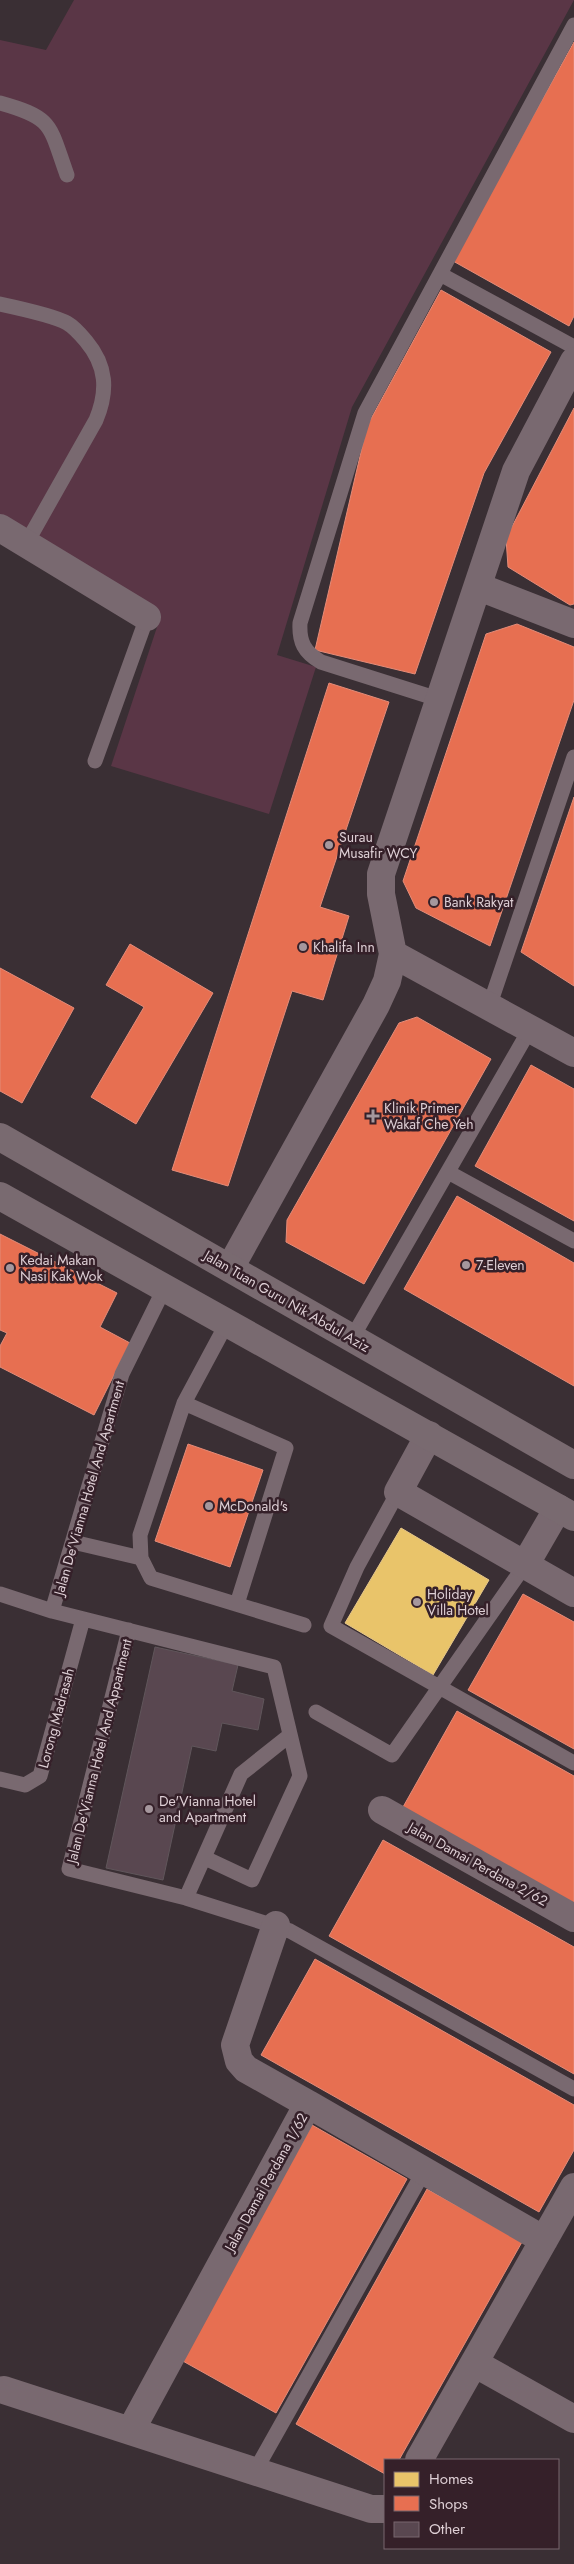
<svg xmlns="http://www.w3.org/2000/svg" width="574" height="2564" font-family="Jost,sans-serif">
<style>
.green{fill:#5a3646}
.homes{fill:#e9c46a;stroke:#e6c78a}
.shops{fill:#e76f51;stroke:#e48c79}
.building{fill:#594750;stroke:#60565b}
.lines{fill:none;stroke-linecap:round;stroke-linejoin:round}
.service{stroke:#796970;stroke-width:15}
.minor{stroke:#796970;stroke-width:28}
.primary{stroke:#796a70;stroke-width:28}
.poi-dot{fill:#a5979d;stroke:#352029;stroke-width:2}
.labels{text-anchor:middle;stroke-width:5;stroke-linejoin:round;paint-order:stroke}
.poi-label{font-size:14px;fill:#decfd5;stroke:#352029;text-anchor:start}
.street-label{font-size:14px;fill:#decfd5;stroke:#352029}
</style>
<rect width="100%" height="100%" fill="#3a2f34"/>
<path class="green" d="M 74,0 L 574,0 L 352,407 L 277,655 L 316,667 L 269,814 L 111,766 L 161,615 L 0,516 L 0,40 L 46,50 Z"/>
<path class="homes" d="M 401,1528 L 489,1580 L 433,1675 L 345,1623 Z"/>
<path class="shops" d="M 574,42 L 574,316 L 569,326 L 453,261 Z
M 441,290 L 551,352 L 484,473 L 415,674 L 315,650 L 367,426 Z
M 574,408 L 574,604 L 570,605 L 508,567 L 506,538 Z
M 517,624 L 574,647 L 574,700 L 490,946 L 416,908 L 403,881 L 486,634 Z
M 329,683 L 389,702 L 320,907 L 349,916 L 323,1000 L 292,991 L 228,1186 L 172,1170 Z
M 574,797 L 574,986 L 521,952 Z
M 130,944 L 213,993 L 136,1124 L 91,1097 L 144,1007 L 106,985 Z
M 0,968 L 74,1008 L 22,1103 L 0,1091 Z
M 417,1017 L 491,1059 L 364,1284 L 286,1242 L 287,1220 L 399,1023 Z
M 531,1065 L 574,1089 L 574,1221 L 475,1166 Z
M 457,1196 L 574,1263 L 574,1386 L 404,1289 Z
M 0,1234 L 117,1293 L 100,1327 L 130,1343 L 94,1415 L 0,1367 L 0,1346 L 7,1333 L 0,1330 Z
M 188,1444 L 263,1470 L 230,1567 L 155,1541 Z
M 523,1594 L 574,1622 L 574,1749 L 468,1690 Z
M 457,1711 L 574,1776 L 574,1903 L 403,1807 Z
M 383,1840 L 574,1947 L 574,2074 L 329,1936 Z
M 315,1959 L 574,2105 L 574,2150 L 539,2212 L 261,2055 Z
M 312,2125 L 407,2179 L 276,2413 L 181,2360 Z
M 427,2189 L 522,2242 L 399,2460 L 385,2460 L 385,2474 L 296,2424 Z"/>
<path class="building" d="M 155,1647 L 238,1665 L 232,1691 L 264,1699 L 258,1730 L 222,1723 L 216,1751 L 192,1746 L 163,1880 L 106,1868 Z"/>
<g class="lines">
<path class="service" d="M 0,103 C 54,118 49,125 67,175
M 440,274 L 574,347
M 0,304 C 14,307 55,316 67,323 C 74,327 81,335 86,341 C 107,366 108,391 96,420 L 26,544
M 441,700 L 321,662 C 304,652 299,642 300,623 L 365,413 L 574,25
M 95,761 L 147,617
M 489,1007 L 574,757
M 448,1172 L 574,1241
M 165,1287 L 122,1374 L 52,1611 L 274,1667 L 300,1776 L 252,1880 L 205,1858
M 228,1321 L 184,1403 L 140,1535 L 141,1558 L 151,1578 L 304,1625
M 352,1338 L 530,1029
M 184,1403 L 286,1448 L 237,1604
M 398,1492 L 357,1567 L 331,1626 L 574,1763
M 73,1542 L 141,1558
M 0,1594 L 52,1611
M 129,1630 L 69,1869 L 186,1898 L 290,1931 L 574,2089
M 316,1712 L 392,1755 L 525,1565
M 0,1779 L 25,1785 L 40,1776 L 83,1619
M 186,1898 L 241,1774 L 290,1735
M 255,2471 L 424,2171"/>
<path class="minor" d="M 0,528 L 147,617
M 479,587 L 574,624
M 393,954 L 574,1053
M 230,1268 L 376,1005 L 387,981 L 393,954 L 381,894 L 381,874 L 516,471 L 574,361
M 429,1435 L 398,1492 L 574,1593
M 525,1565 L 558,1508
M 382,1810 L 574,1918
M 308,2104 L 544,2240
M 474,2363 L 574,2419
M 4,2390 L 371,2509 L 385,2509
M 131,2430 L 308,2104 L 246,2069 L 239,2061 L 235,2045 L 276,1925
M 419,2460 L 574,2187"/>
<path class="primary" d="M 0,1137 L 574,1465
M 0,1196 L 574,1517"/>
</g>
<g class="poi-dot">
<circle cx="329" cy="845" r="5"/>
<circle cx="434" cy="902" r="5"/>
<circle cx="303" cy="947" r="5"/>
<path d="M370.5 1108.5h5v5h5v5h-5v5h-5v-5h-5v-5h5z"/>
<circle cx="466" cy="1265" r="5"/>
<circle cx="10" cy="1268" r="5"/>
<circle cx="209" cy="1506" r="5"/>
<circle cx="417" cy="1602" r="5"/>
<circle cx="149" cy="1809" r="5"/>
</g>
<g class="labels">
<g class="poi-label">
<text x="339" y="842">Surau<tspan x="339" dy="16">Musafir WCY</tspan></text>
<text x="444" y="907">Bank Rakyat</text>
<text x="313" y="952">Khalifa Inn</text>
<text x="384" y="1113">Klinik Primer<tspan x="384" dy="16">Wakaf Che Yeh</tspan></text>
<text x="20" y="1265">Kedai Makan<tspan x="20" dy="16">Nasi Kak Wok</tspan></text>
<text x="476" y="1270">7-Eleven</text>
<text x="219" y="1511">McDonald's</text>
<text x="427" y="1599">Holiday<tspan x="427" dy="16">Villa Hotel</tspan></text>
<text x="159" y="1806">De'Vianna Hotel<tspan x="159" dy="16">and Apartment</tspan></text>
</g>
<g class="street-label">
<text transform="translate(287 1301) rotate(30)" y="5">Jalan Tuan Guru Nik Abdul Aziz</text>
<text transform="translate(89 1488) rotate(-74)" y="5">Jalan De'Vianna Hotel And Apartment</text>
<text transform="translate(56 1718) rotate(-75)" y="5">Lorong Madrasah</text>
<text transform="translate(99 1751) rotate(-76)" y="5">Jalan De'Vianna Hotel And Appartment</text>
<text transform="translate(478 1864) rotate(29)" y="5">Jalan Damai Perdana 2/62</text>
<text transform="translate(266 2182) rotate(-61)" y="5">Jalan Damai Perdana 1/62</text>
</g>
</g>
<rect x="384" y="2459" width="175" height="90" fill="#352029" stroke="#79666e"/>
<rect x="394" y="2472" width="25" height="15" fill="#e9c46a" stroke="#79666e"/>
<text x="429" y="2484" font-size="15" fill="#decfd5">Homes</text>
<rect x="394" y="2496" width="25" height="15" fill="#e76f51" stroke="#79666e"/>
<text x="429" y="2509" font-size="15" fill="#decfd5">Shops</text>
<rect x="394" y="2522" width="25" height="15" fill="#594750" stroke="#79666e"/>
<text x="429" y="2534" font-size="15" fill="#decfd5">Other</text>
</svg>
